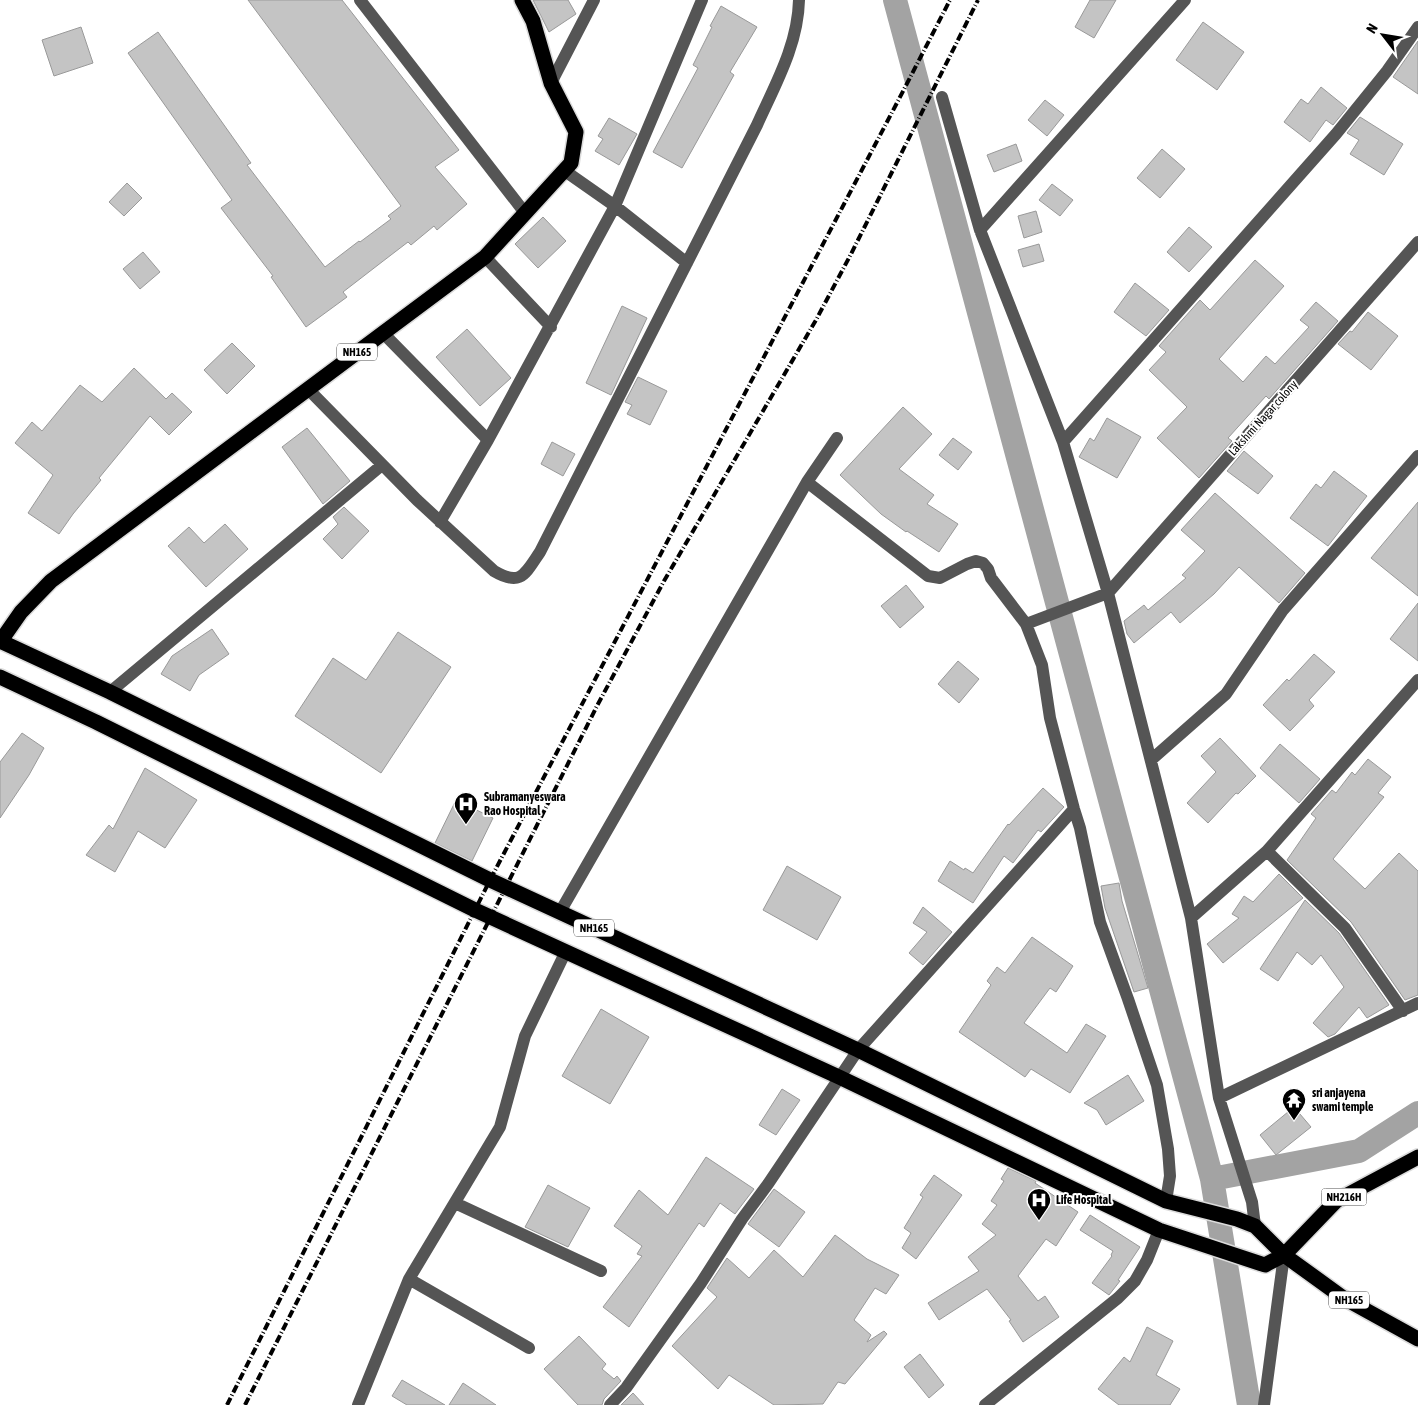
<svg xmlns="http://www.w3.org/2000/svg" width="1418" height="1405" font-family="'Asap Condensed',sans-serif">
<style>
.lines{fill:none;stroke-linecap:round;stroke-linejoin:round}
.canal{stroke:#a3a3a3;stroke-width:24}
.building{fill:#c4c4c4;stroke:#999}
.highway-casing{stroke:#dbdbdb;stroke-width:18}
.minor{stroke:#555;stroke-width:12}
.highway{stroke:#000;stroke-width:15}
.rail{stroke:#000;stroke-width:4;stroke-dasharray:8 2.5 1 2.5;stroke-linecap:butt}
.labels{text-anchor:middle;stroke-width:4;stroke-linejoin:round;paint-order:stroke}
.shield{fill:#fff;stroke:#4c4c4c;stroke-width:1}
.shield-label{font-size:11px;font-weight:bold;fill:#000}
.street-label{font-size:12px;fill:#000;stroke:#fff}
.poi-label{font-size:12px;font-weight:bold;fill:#000;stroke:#fff;text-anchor:start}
</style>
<rect width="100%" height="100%" fill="#fff"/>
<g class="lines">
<path class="canal" d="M 895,0 L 1212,1179 L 1249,1405
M 1212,1179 L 1359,1151 L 1418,1113"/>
</g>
<path class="building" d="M 248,0 L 342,0 L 459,150 L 435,167 L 467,204 L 437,230 L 434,226 L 411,245 L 408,242 L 378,265 L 343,292 L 347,297 L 306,327 L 271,277 L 273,276 L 221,208 L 232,200 L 128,53 L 158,32 L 251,163 L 247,165 L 325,267 L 359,241 L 360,242 L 391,219 L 388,216 L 401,206 Z
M 533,0 L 568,0 L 576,14 L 549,32 Z
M 1090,0 L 1116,0 L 1094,38 L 1075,27 Z
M 721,6 L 757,27 L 730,72 L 734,75 L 682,168 L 653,152 L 698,68 L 693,65 L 712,27 L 710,26 Z
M 1203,22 L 1244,52 L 1217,90 L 1176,60 Z
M 81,27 L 93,63 L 54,76 L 42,40 Z
M 1418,41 L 1418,94 L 1393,77 Z
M 1321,87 L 1347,108 L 1333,125 L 1326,120 L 1310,142 L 1284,122 L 1301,99 L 1308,104 Z
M 1045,100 L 1064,115 L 1047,136 L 1028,120 Z
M 1360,117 L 1403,144 L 1384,175 L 1350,154 L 1359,140 L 1347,133 Z
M 609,118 L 637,134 L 619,165 L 595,151 L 603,139 L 598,136 Z
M 1016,144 L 1022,161 L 994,172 L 987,155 Z
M 1162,149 L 1185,169 L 1160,198 L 1137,178 Z
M 127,183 L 142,198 L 124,216 L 109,202 Z
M 1052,184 L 1073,200 L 1060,216 L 1039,200 Z
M 1036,211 L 1042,232 L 1024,238 L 1018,216 Z
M 543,217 L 566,241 L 538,268 L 515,244 Z
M 1189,227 L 1212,247 L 1189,272 L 1167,252 Z
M 1039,244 L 1044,261 L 1023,267 L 1018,250 Z
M 143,252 L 160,272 L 140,289 L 123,269 Z
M 1255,260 L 1284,286 L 1219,359 L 1243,382 L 1266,356 L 1275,364 L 1309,327 L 1300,320 L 1316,302 L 1338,321 L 1269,399 L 1266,396 L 1228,438 L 1232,441 L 1199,478 L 1157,438 L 1187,407 L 1149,370 L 1166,352 L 1159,346 L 1200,300 L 1210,310 Z
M 1135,283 L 1169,310 L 1146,336 L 1114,312 Z
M 622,306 L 647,318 L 611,395 L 586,383 Z
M 1368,312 L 1398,336 L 1371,370 L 1338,344 L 1350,331 L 1352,332 Z
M 467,329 L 511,378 L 480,406 L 436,357 Z
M 232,343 L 255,366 L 227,394 L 204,370 Z
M 134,368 L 166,399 L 172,393 L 192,412 L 169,435 L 150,416 L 99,478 L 101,480 L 73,514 L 59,534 L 28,513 L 53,475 L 15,443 L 32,422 L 42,431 L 80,385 L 102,402 Z
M 638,377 L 667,391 L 650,425 L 627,414 L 632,405 L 625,402 Z
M 903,407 L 932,434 L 899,469 L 934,495 L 927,504 L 958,524 L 939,552 L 907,531 L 906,532 L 881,514 L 840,475 Z
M 1107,418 L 1141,437 L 1117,478 L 1079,457 L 1090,438 L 1094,441 Z
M 307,428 L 350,481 L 323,504 L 282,447 Z
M 953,438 L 972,452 L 958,470 L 939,455 Z
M 552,442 L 575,454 L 563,476 L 541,464 Z
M 1244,451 L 1273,476 L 1258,494 L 1227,471 Z
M 1334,471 L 1367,496 L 1328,546 L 1290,518 L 1316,484 L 1321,488 Z
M 1215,493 L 1305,573 L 1279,603 L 1239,567 L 1214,594 L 1180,623 L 1171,612 L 1134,643 L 1127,634 L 1124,621 L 1144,605 L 1148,610 L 1186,578 L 1182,575 L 1205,551 L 1181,530 Z
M 1418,502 L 1418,596 L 1371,558 Z
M 344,507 L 369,531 L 342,559 L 323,539 L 338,524 L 333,517 Z
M 225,524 L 248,549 L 206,587 L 168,546 L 189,527 L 204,543 Z
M 906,585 L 924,607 L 900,628 L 881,606 Z
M 1418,603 L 1418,661 L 1390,639 Z
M 212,629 L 229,654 L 199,675 L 190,691 L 161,674 L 172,656 Z
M 398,632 L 451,667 L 381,773 L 295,716 L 333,658 L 366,680 Z
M 1314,654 L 1335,672 L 1309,700 L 1314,706 L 1290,731 L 1263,705 L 1287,679 L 1289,681 Z
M 958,661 L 979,679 L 959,703 L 938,684 Z
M 22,733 L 44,748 L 29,775 L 0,818 L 0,762 Z
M 1220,738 L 1256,776 L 1238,794 L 1236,793 L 1208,823 L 1187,803 L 1216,772 L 1201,756 Z
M 1280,744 L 1320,779 L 1299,803 L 1260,768 Z
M 1368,759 L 1391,777 L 1378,793 L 1384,797 L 1333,859 L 1365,889 L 1399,853 L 1418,871 L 1418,995 L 1405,1000 L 1351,922 L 1287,860 L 1316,818 L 1311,814 L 1332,790 L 1336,793 L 1352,772 L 1355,775 Z
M 145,768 L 197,800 L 165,848 L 138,831 L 115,872 L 86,855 L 109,825 L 113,829 Z
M 1043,788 L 1064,807 L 1041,832 L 1038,830 L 1013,863 L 1004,856 L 973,903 L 938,881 L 950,861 L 964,870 L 965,868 L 973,873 L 1008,824 L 1009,825 Z
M 456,800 L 493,818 L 472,861 L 435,843 Z
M 787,866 L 841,897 L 817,940 L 763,910 Z
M 1279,874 L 1303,898 L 1223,963 L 1207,944 L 1239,918 L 1232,914 L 1244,896 L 1253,902 Z
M 1119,883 L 1122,901 L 1148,988 L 1134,992 L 1105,908 L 1101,886 Z
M 1305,900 L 1339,933 L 1389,1005 L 1367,1018 L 1359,1007 L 1335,1034 L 1328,1037 L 1313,1023 L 1344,987 L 1321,955 L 1312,965 L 1297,952 L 1278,981 L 1260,969 Z
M 923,907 L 952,932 L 923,965 L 909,953 L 927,932 L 913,923 Z
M 1032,937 L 1073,966 L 1056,992 L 1050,988 L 1024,1023 L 1067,1053 L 1086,1024 L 1106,1036 L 1070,1093 L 1031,1069 L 1025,1077 L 959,1032 L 991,985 L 987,981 L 997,967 L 1005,973 Z
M 601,1009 L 649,1037 L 610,1104 L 562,1076 Z
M 1128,1075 L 1144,1101 L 1106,1125 L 1097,1110 L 1084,1103 Z
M 782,1089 L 800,1100 L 776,1135 L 759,1125 Z
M 1294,1107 L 1311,1127 L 1276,1155 L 1260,1135 Z
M 706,1157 L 754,1189 L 735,1214 L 720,1203 L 704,1227 L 699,1223 L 629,1327 L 603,1307 L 642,1256 L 637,1254 L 642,1246 L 614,1226 L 639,1190 L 668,1215 Z
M 1008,1168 L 1036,1181 L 1035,1183 L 1078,1212 L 1056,1246 L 1046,1239 L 1018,1276 L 1038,1301 L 1045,1296 L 1059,1317 L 1023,1342 L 1009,1321 L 1011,1320 L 987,1289 L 939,1320 L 928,1303 L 979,1271 L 968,1257 L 996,1235 L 982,1224 L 997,1205 L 991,1201 L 1004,1181 L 1001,1179 Z
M 934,1175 L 962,1195 L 916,1259 L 902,1248 L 911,1233 L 904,1228 L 923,1197 L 920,1195 Z
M 548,1185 L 590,1208 L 568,1247 L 525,1227 Z
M 774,1189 L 805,1212 L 779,1247 L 748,1224 Z
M 1090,1215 L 1140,1247 L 1118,1280 L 1120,1281 L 1109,1295 L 1092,1283 L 1112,1256 L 1111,1255 L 1113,1251 L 1080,1230 Z
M 835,1235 L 867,1259 L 899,1275 L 886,1294 L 875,1288 L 854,1320 L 871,1335 L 867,1342 L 884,1331 L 887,1334 L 845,1384 L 838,1382 L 823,1404 L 774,1405 L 729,1375 L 718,1389 L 672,1346 L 717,1297 L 707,1288 L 727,1258 L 749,1278 L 774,1250 L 803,1277 Z
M 1147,1327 L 1173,1341 L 1156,1375 L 1180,1389 L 1170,1405 L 1119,1405 L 1098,1389 L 1124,1357 L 1130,1362 Z
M 579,1336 L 606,1364 L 602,1369 L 614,1379 L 617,1376 L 621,1381 L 604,1399 L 602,1405 L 578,1405 L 544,1369 Z
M 920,1354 L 944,1385 L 929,1398 L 904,1367 Z
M 402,1380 L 445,1405 L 407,1405 L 392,1396 Z
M 463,1383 L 496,1405 L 449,1405 Z
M 633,1393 L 644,1405 L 621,1405 Z"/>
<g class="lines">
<g class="highway-casing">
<path id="highway" d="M 0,641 L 110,692 L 490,880 L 858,1050 L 1166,1201 L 1237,1219 L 1255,1226 L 1284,1255 L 1342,1297 L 1418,1339
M 0,642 L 21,612 L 51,581 L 485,257 L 571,163 L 576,132 L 551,83 L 533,21 L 522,0
M 0,677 L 96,722 L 475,910 L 839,1077 L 1159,1230 L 1265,1265 L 1284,1255 L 1336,1201 L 1418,1157"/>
</g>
<path class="minor" d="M 360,0 L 525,213
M 551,83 L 594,0
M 942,97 L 980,230 L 1063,442 L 1108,593 L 1191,918 L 1219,1098 L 1252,1202 L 1255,1226
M 565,171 L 615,206 L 687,263
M 980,230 L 1185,0
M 485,257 L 551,327
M 383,333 L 488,440
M 308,389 L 417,500 L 494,571 C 521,587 525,574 540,552 L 757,125 C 775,85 798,45 799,0
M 1063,442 L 1336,134 L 1387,71 L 1418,27
M 807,482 L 928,576 L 940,578 L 967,564 L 976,561 L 983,563 L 988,569 L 991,578 L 1026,624 L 1042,665 L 1050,718 L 1074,809 L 1080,828 L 1100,922 L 1128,999 L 1157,1085 L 1168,1149 L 1170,1176 L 1166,1201
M 440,522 L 488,440 L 615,206 L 702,0
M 1026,624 L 1108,593 L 1418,242
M 110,692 L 382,465
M 1151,760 L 1226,694 L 1283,610 L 1418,456
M 1267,851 L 1345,928 L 1403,1011
M 560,912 L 807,482 L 837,438
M 1191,918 L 1267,851 L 1418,680
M 1219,1098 L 1418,1003
M 455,1203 L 601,1271
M 409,1279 L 529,1348
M 358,1405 L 409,1279 L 500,1127 L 525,1036 L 566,951
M 610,1405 L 626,1388 L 701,1283 L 742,1219 L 768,1184 L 858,1050 L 1074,809
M 985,1405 L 1118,1298 L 1135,1281 L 1147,1260 L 1159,1230
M 1264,1405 L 1284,1255"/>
<use href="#highway" class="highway"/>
<path class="rail" d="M 227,1405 L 490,880 L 899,99 L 950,0
M 245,1405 L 598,704 L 664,581 L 816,320 L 851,254 L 978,0"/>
</g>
<defs>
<g id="hospital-pin" transform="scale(1.25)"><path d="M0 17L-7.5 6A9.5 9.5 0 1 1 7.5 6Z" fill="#000" stroke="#fff"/><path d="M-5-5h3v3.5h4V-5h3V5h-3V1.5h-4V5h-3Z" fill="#fff"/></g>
<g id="temple-pin" transform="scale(1.25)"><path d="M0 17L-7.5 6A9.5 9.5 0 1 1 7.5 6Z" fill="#000" stroke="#fff"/><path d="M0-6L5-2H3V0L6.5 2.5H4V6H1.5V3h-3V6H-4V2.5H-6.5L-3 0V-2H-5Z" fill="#fff"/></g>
</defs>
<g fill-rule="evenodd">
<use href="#hospital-pin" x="466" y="804"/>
<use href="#temple-pin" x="1294" y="1100"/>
<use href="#hospital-pin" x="1039" y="1200"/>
</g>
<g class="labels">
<g class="shield">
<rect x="337" y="343.5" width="40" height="17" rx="4"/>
<rect x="574" y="919.5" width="40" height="17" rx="4"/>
<rect x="1321.5" y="1188.5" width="45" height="17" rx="4"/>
<rect x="1329" y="1291.5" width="40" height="17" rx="4"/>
</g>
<g class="shield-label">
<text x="357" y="356">NH165</text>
<text x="594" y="932">NH165</text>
<text x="1344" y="1201">NH216H</text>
<text x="1349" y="1304">NH165</text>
</g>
<g class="street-label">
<text transform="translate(1263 418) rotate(-48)" y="4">Lakshmi Nagar colony</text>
</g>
<g class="poi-label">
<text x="484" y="801">Subramanyeswara<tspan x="484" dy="14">Rao Hospital</tspan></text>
<text x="1312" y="1097">sri anjayena<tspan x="1312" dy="14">swami temple</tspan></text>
<text x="1056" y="1204">Life Hospital</text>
</g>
</g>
<g transform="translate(1383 35) rotate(301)" stroke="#ffffff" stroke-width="4" paint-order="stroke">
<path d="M0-4L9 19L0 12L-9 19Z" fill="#000000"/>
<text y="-8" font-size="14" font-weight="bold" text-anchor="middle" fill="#000000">N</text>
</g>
</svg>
